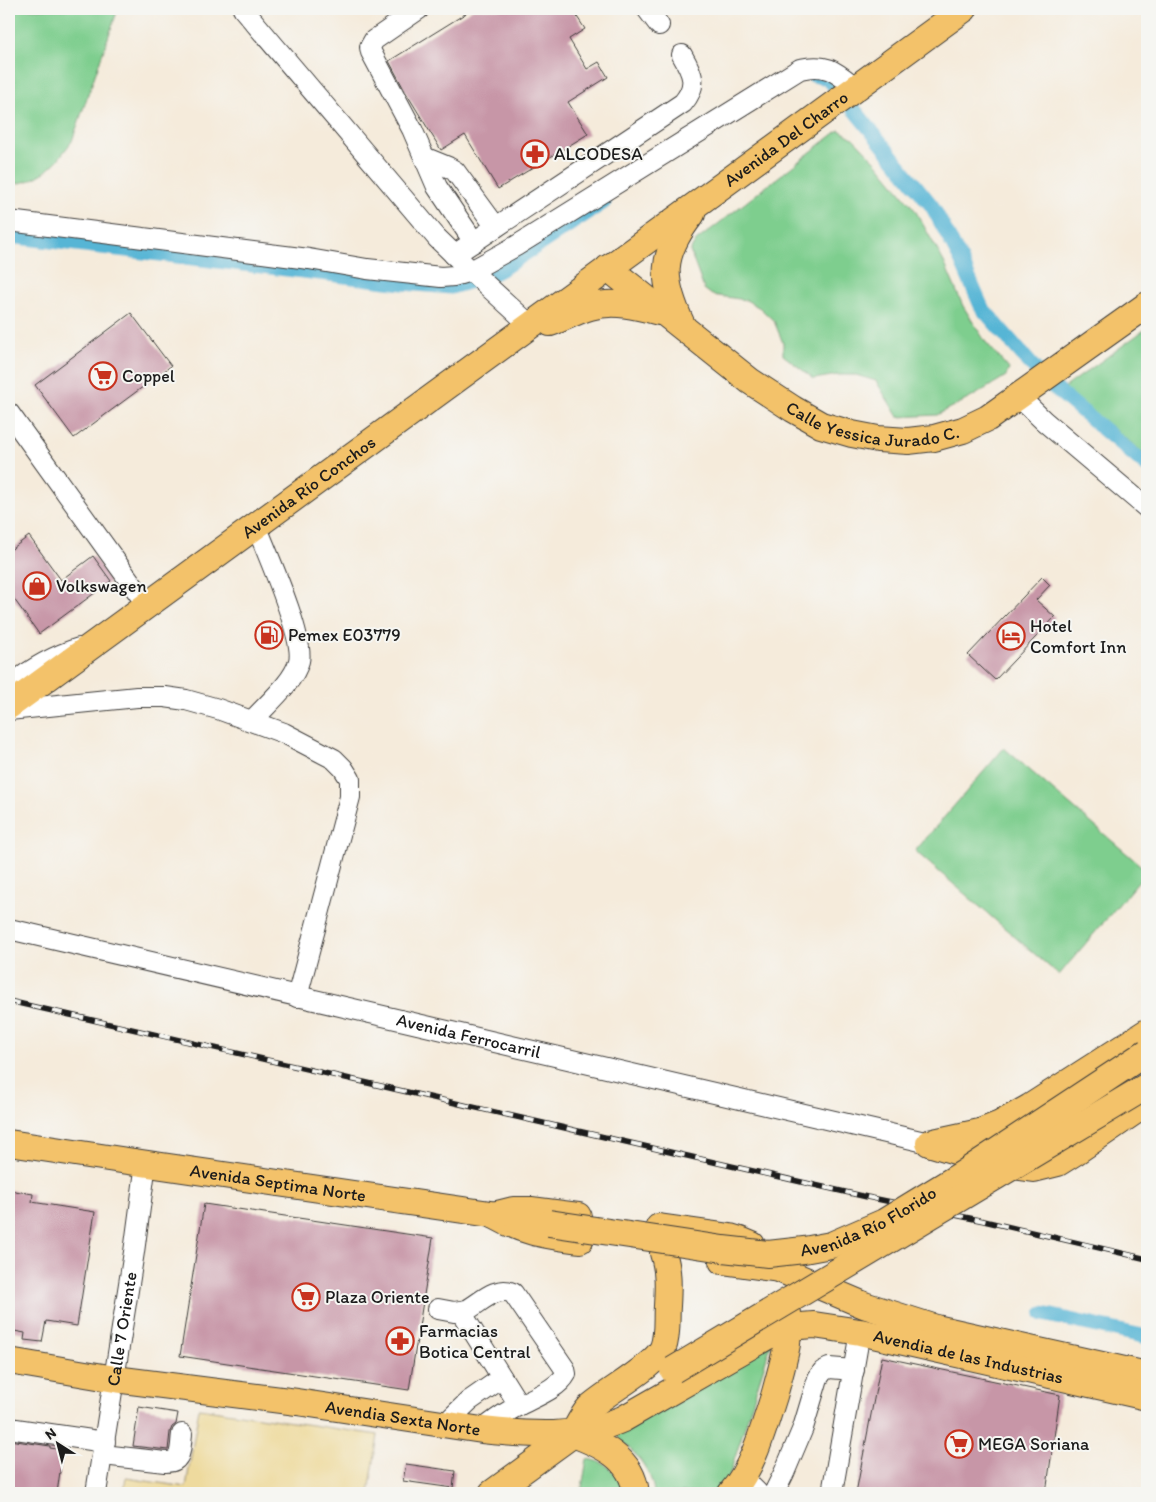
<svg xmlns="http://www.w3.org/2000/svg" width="1156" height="1502" font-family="Itim,sans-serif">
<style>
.green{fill:#7ece8e;stroke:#4d7555}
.sand{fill:#eeda9e;stroke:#857b5d}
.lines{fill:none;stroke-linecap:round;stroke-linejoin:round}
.canal{stroke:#57b5d5;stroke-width:15}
.building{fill:#c796a7}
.minor-casing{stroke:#3d3b39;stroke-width:22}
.major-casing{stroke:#3d3b39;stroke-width:28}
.minor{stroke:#fff;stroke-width:20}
.major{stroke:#f3c26a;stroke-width:26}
.rail-casing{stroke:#1c1c1c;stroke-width:5.5}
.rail{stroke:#f6f6f2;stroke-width:4;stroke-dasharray:11;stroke-linecap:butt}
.major-bridge-casing{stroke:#3d3b39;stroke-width:28;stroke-linecap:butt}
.major-bridge{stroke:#f3c26a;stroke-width:26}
.labels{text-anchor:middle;stroke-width:4;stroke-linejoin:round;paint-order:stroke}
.street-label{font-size:18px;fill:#1c1c1c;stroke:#f6f6f2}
.poi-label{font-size:18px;fill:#1c1c1c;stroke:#f6f6f2;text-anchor:start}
</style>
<rect width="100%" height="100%" fill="#f6f6f2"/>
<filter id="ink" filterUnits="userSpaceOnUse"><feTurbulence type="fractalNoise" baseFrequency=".02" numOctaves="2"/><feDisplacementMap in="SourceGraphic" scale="10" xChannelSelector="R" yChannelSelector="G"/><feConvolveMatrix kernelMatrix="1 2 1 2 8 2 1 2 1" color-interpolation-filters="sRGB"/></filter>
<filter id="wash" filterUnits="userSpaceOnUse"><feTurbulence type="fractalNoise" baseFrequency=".0096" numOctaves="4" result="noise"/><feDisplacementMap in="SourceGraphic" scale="20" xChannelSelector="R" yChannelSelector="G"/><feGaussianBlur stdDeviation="1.12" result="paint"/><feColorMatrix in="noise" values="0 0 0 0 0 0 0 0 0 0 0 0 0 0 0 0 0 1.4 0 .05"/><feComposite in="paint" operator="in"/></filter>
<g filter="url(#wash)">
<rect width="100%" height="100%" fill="#f5ebdb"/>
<path class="green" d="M 9,9 L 118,9 L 72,141 L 57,161 L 45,172 L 31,180 L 9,186 Z
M 839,130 L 853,138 L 877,163 L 915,210 L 944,262 L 963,306 L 985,341 L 1009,369 L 1006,376 L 972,397 L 937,415 L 898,417 L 876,381 L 856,375 L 838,375 L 814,379 L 783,355 L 783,343 L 774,321 L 760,308 L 746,300 L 712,295 L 704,289 L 690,251 L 696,241 Z
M 1147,328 L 1147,456 L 1064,388 Z
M 1004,748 L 1147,871 L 1059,975 L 915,851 Z
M 772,1341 L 727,1483 L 719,1493 L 654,1493 C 653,1477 643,1462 632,1451 C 626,1445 620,1442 616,1433 Z
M 587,1459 C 608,1461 619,1475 624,1493 L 581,1493 Z"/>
<path class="sand" d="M 199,1408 L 378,1435 L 369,1493 L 123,1493 L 126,1478 L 186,1487 Z"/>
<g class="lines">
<path class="canal" d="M 813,75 L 827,78 L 835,86
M 852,107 L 932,206 L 961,260 L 982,308 L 1035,369 L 1051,385 L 1147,466
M 9,236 L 403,283 L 451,287 L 488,276 L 503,268 L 604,202
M 1043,1314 L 1147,1337"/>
</g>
<g id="blocks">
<path class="building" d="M 473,9 L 572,9 L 585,29 L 569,39 L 587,69 L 599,62 L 608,77 L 568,102 L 588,134 L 498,189 L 465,135 L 441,150 L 405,91 L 389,61 Z
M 131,313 L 171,366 L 74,438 L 35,385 Z
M 29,536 L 61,580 L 93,556 L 111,581 L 39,634 L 9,592 L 9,551 Z
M 1042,577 L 1050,585 L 1036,600 L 1055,617 L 995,680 L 968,655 Z
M 9,1190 L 33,1194 L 32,1202 L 95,1212 L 77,1326 L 46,1321 L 42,1342 L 24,1340 L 25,1333 L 9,1330 Z
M 204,1204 L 433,1238 L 409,1390 L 180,1356 Z
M 882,1357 L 1060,1395 L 1046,1493 L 856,1493 Z
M 139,1407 L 178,1413 L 176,1424 L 172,1427 L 170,1432 L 168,1450 L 133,1446 Z
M 9,1440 L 50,1446 L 50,1448 L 63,1450 L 57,1493 L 9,1493 Z
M 406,1464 L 455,1471 L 453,1488 L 403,1481 Z"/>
</g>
</g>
<g filter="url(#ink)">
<use href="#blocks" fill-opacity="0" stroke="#3d3b39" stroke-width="1"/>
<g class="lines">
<g class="minor-casing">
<g id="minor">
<path d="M 243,9 L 437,238 L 471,271 L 530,325"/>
<path d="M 419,9 L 374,40 L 370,47 L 371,52 L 412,129 L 437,187 L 474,242"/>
<path d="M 647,9 L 659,25"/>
<path d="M 426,158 L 448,167 L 455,171 L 496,227"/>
<path d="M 9,221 L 309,259 L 367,269 L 441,277 L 454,276 L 471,271 L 516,246 L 800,69 C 827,63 835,71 856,88"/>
<path d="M 454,255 L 683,103 C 698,85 693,74 682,55"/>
<path d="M 1018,396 L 1044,421 L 1147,508"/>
<path d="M 9,413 L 147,605"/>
<path d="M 9,686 C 31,669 52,656 79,648"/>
<path d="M 9,710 L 137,697 L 165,697 L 186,700 L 218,709 L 284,733 L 334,759 L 343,768 L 350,779 L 350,797 L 297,997"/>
<path d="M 252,721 C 266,705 294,682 299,661 C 305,638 266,551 256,525"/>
<path id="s1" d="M 9,929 L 929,1143"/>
<path d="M 438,1309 L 454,1312 L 467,1310 C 480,1303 496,1285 513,1293 L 565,1369 L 566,1374 C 558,1389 532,1398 518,1406 C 505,1412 494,1421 482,1430"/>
<path d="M 461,1312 L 519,1405"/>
<path d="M 445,1424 L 469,1401 L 502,1378"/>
<path d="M 9,1428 L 105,1442"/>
<path d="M 103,1455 L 165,1462 C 183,1463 180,1447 182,1434"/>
<path d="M 743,1478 L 758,1493"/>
<path id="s2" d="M 96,1493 L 134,1252 L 146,1163"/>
<path d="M 774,1493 L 784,1473 L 803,1428 L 818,1378 L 823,1371 L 829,1368 L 854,1370"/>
<path d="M 832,1493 L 860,1332"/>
</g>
</g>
<g class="major-casing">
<g id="major">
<path id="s3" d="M 608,268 L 750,381 L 793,409 L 821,425 L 852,434 L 878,439 L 908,441 L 934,438 L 963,430 L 988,418 L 1147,305"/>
<path d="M 550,323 C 564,318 576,311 590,307 C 613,300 637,306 659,312"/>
<path d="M 682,325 C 661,279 659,256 692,214"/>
<path id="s4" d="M 9,706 L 964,9"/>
<path id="s5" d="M 9,1143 L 121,1160 L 511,1217"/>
<path d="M 929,1143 L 980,1132 L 1000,1124 L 1030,1107 L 1147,1032"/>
<path d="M 932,1144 L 999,1164 L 1034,1169 L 1058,1163 L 1074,1153 L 1147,1103"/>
<path d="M 493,1215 C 524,1233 545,1235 580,1240"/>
<path d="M 493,1215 L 513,1210 L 531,1210 L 578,1216"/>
<path d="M 659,1227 L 730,1237 L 740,1240 L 752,1245"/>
<path d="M 722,1261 L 779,1269 L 864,1305 L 936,1328 L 1147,1375"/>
<path id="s6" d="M 9,1361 L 115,1379 L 297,1402 L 482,1430 C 530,1435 578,1439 623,1419 L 773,1333 L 788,1327 L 814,1325 L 860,1332 L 1147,1397"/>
<path d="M 573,1434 C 578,1425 582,1416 589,1408 C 606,1392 654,1367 663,1348 C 668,1335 666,1319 667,1306 C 668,1289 669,1270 663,1253"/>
<path d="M 573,1434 C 602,1445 632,1458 636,1493"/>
<path d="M 492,1493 L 576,1432"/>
<path d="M 731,1493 C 753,1468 764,1427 774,1396 C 779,1378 784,1361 787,1344 C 788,1333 788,1323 788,1313"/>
</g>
</g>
<use href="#minor" class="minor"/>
<use href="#major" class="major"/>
<g class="rail-casing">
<path id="rail" d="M 9,1001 L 867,1197 L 984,1221 L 1147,1259"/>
</g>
<use href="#rail" class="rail"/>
<g class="major-bridge-casing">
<g id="major-bridge">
<path id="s7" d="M 549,1223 L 723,1249 L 768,1254 L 804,1250 L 831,1245 L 884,1222 L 964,1173 L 1147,1052"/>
<path d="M 673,1370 L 1147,1086"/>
</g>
</g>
<use href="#major-bridge" class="major-bridge"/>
</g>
</g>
<defs>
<g id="pharmacy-ring" transform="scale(1.4375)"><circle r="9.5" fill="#f6f6f2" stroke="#c8321e" stroke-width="1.5"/><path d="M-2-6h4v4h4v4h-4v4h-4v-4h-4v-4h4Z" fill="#c8321e"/></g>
<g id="supermarket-ring" transform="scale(1.4375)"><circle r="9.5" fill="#f6f6f2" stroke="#c8321e" stroke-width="1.5"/><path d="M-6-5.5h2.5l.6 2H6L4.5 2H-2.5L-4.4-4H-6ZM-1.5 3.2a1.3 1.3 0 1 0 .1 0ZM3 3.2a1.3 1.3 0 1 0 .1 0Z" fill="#c8321e"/></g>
<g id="shop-ring" transform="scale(1.4375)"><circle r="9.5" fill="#f6f6f2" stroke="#c8321e" stroke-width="1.5"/><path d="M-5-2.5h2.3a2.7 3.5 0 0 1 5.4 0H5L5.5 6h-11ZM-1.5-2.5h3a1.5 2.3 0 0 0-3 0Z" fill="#c8321e"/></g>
<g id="fuel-ring" transform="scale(1.4375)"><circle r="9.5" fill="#f6f6f2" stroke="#c8321e" stroke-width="1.5"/><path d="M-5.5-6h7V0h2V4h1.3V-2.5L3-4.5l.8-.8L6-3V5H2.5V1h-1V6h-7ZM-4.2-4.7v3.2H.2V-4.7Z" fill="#c8321e"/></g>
<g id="hotel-ring" transform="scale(1.4375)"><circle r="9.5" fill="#f6f6f2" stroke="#c8321e" stroke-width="1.5"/><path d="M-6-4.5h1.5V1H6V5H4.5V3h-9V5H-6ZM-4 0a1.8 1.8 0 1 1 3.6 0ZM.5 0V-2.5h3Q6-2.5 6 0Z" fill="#c8321e"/></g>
</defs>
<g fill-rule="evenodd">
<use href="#pharmacy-ring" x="535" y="154"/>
<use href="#supermarket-ring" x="103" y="376"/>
<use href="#shop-ring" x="37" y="586"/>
<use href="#fuel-ring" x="269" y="635"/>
<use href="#hotel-ring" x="1011" y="636"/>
<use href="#supermarket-ring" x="306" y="1297"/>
<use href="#pharmacy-ring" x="400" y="1341"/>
<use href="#supermarket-ring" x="959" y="1444"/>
</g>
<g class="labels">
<g class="street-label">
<text dy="6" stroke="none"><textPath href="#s4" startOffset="962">Avenida Del Charro</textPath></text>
<text dy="6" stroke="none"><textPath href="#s3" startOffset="316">Calle Yessica Jurado C.</textPath></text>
<text dy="6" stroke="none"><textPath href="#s4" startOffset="371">Avenida Río Conchos</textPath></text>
<text dy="6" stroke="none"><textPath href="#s1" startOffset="472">Avenida Ferrocarril</textPath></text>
<text dy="6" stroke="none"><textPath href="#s5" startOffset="272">Avenida Septima Norte</textPath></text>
<text dy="6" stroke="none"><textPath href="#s7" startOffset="328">Avenida Río Florido</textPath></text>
<text dy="6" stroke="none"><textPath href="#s2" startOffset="166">Calle 7 Oriente</textPath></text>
<text dy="6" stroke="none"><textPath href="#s6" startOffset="994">Avendia de las Industrias</textPath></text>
<text dy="6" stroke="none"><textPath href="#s6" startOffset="398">Avendia Sexta Norte</textPath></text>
</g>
<g class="poi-label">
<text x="554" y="160">ALCODESA</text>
<text x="122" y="382">Coppel</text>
<text x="56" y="592">Volkswagen</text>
<text x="1030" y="632">Hotel<tspan x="1030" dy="21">Comfort Inn</tspan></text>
<text x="288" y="641">Pemex E03779</text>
<text x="325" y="1303">Plaza Oriente</text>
<text x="419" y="1337">Farmacias<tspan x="419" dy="21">Botica Central</tspan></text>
<text x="978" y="1450">MEGA Soriana</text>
</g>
</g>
<rect width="1156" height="1502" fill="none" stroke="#f6f6f2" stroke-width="30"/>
<g transform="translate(58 1444) rotate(324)" stroke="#f6f6f2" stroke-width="4" paint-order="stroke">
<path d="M0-4L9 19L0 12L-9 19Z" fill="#1c1c1c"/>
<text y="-8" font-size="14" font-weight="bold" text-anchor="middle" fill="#1c1c1c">N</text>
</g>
</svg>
